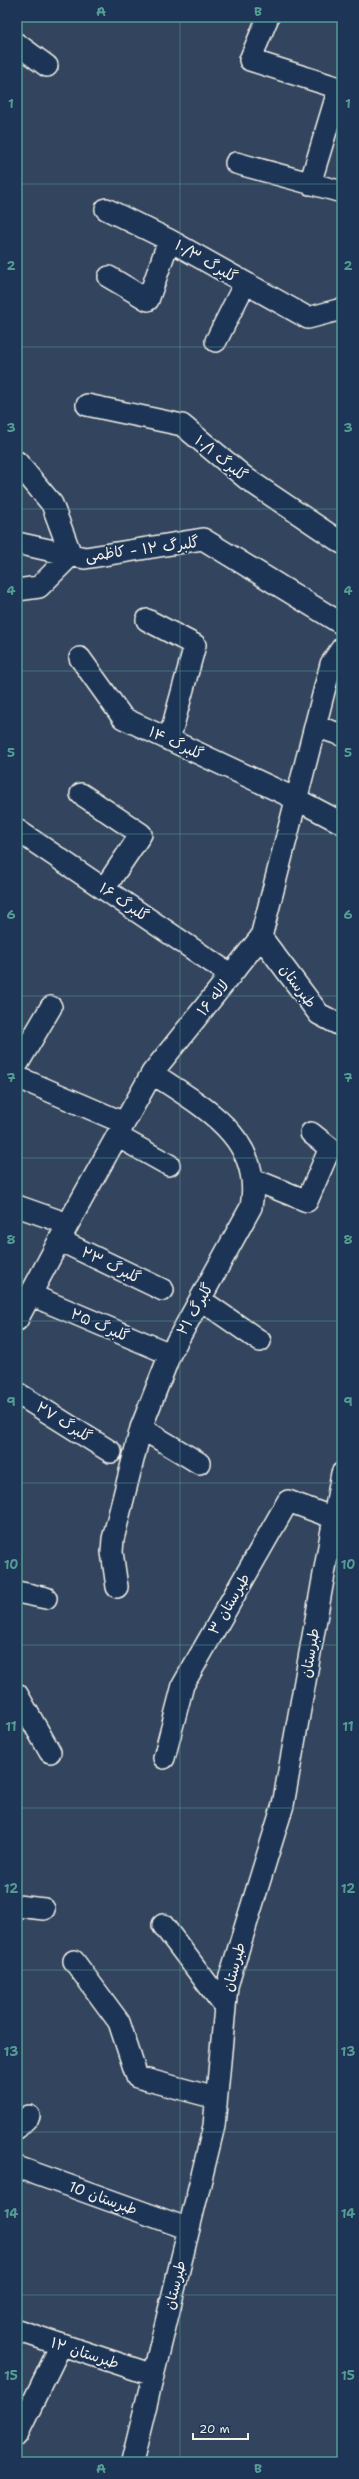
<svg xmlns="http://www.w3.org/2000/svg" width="359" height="2479" font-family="'Shantell Sans','Playpen Sans Arabic',sans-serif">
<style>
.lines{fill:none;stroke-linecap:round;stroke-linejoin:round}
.street-casing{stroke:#f4f1e8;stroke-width:24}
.street{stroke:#1d3557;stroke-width:21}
.grid{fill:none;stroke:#549b93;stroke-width:1;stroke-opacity:0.55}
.labels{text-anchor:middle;stroke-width:3.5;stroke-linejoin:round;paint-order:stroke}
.street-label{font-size:15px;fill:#f4f1e8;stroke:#1d3557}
.neatline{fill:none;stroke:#549b93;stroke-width:1.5}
.grid-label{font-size:13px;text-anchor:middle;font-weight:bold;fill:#549b93}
</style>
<rect width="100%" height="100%" fill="#32445e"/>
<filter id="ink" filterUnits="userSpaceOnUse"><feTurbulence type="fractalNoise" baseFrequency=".025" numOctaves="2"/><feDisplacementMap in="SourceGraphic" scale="8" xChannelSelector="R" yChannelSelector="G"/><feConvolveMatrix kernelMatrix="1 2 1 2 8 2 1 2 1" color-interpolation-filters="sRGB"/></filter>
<g filter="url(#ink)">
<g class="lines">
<g class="street-casing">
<path id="street" d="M 268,17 L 250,60 L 342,89
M 17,44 L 47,66
M 236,163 L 342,192
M 310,184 L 339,88
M 106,209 L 169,240
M 109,277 L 148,300 L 169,240 L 308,318 L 342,309
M 216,341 L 245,283
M 87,405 L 182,425 L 247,479 L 342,543
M 17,462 L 52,504 L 71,555 L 39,587 L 17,590
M 17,543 L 85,558 L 203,539 L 342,624
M 147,620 L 195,645 L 169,740
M 80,658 L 123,718 L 296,799 L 342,823
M 315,726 L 342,735
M 81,794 L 141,834 L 104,889
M 17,830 L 231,975
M 261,937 L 319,1014 L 342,1026
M 17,1065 L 51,1007
M 17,1077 L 124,1123
M 117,1136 L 169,1165
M 252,1179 L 307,1201 L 330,1148 L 311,1133
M 17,1206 L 68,1224
M 59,1240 L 163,1290
M 31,1295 L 170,1354
M 201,1300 L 260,1341
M 17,1320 L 68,1224 L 152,1073 L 261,937 L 331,664 L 342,648
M 17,1393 L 111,1452
M 141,1428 L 199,1463
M 117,1587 L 112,1552 L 113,1539 L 141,1428 L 170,1354 L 251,1207 C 264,1137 201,1106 152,1073
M 17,1592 L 46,1598
M 17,1694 L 50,1752
M 164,1758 L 183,1685 L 288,1501 L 334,1518
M 17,1906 L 44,1909
M 163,1925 L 225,2007
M 74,1961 L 119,2022 L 137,2077 L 216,2098
M 17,2128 L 29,2116
M 17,2167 L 189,2229
M 17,2330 L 153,2375
M 17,2435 L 61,2345
M 132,2462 L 214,2126 L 227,1986 L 283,1805 L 342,1473"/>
</g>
<use href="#street" class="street"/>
</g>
</g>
<path class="grid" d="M 180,17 L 180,2462M 17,184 L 342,184M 17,347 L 342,347M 17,509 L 342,509M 17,671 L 342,671M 17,834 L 342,834M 17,996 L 342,996M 17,1158 L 342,1158M 17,1321 L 342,1321M 17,1483 L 342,1483M 17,1645 L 342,1645M 17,1808 L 342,1808M 17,1970 L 342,1970M 17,2132 L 342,2132M 17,2295 L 342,2295"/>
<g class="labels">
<g class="street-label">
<text transform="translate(206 261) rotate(30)" y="5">گلبرگ ۱۰/۳</text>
<text transform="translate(221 458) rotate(39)" y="5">گلبرگ ۱۰/۱</text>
<text transform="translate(142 549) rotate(-7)" y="5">گلبرگ ۱۲ - کاظمی</text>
<text transform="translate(176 743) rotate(25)" y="5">گلبرگ ۱۴</text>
<text transform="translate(124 902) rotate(34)" y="5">گلبرگ ۱۶</text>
<text transform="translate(298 986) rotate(53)" y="5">طبرستان</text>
<text transform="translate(213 998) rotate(-51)" y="5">لاله ۱۶</text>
<text transform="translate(111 1265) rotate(26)" y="5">گلبرگ ۲۳</text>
<text transform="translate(195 1309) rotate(-60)" y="5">گلبرگ ۲۱</text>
<text transform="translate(100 1325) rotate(23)" y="5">گلبرگ ۲۵</text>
<text transform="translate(64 1422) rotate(32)" y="5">گلبرگ ۲۷</text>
<text transform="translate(229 1604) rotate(-60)" y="5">طبرستان ۳</text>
<text transform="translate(310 1653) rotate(-80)" y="5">طبرستان</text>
<text transform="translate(234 1967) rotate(-75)" y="5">طبرستان</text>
<text transform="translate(103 2198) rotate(20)" y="5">طبرستان 10</text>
<text transform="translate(175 2285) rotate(-76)" y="5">طبرستان</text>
<text transform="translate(85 2353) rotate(18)" y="5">طبرستان ۱۲</text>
</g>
</g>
<rect width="359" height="2479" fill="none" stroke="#1d3557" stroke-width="44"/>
<path d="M193 2433v6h55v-6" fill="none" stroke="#f4f1e8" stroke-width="2"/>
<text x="199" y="2433" font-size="12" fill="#f4f1e8" stroke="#1d3557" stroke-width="3" paint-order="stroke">20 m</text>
<rect x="22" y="22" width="315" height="2435" class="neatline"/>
<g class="grid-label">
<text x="101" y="16">A</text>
<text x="258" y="16">B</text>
<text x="11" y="108">1</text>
<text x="348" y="108">1</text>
<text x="11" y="270">2</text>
<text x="348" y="270">2</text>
<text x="11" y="432">3</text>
<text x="348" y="432">3</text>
<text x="11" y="595">4</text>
<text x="348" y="595">4</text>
<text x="11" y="757">5</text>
<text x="348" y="757">5</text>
<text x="11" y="919">6</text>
<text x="348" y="919">6</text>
<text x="11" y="1082">7</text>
<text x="348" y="1082">7</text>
<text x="11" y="1244">8</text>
<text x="348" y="1244">8</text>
<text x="11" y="1406">9</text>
<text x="348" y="1406">9</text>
<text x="11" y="1569">10</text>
<text x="348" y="1569">10</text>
<text x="11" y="1731">11</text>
<text x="348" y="1731">11</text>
<text x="11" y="1893">12</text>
<text x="348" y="1893">12</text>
<text x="11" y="2056">13</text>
<text x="348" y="2056">13</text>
<text x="11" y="2218">14</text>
<text x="348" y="2218">14</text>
<text x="11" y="2380">15</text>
<text x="348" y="2380">15</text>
<text x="101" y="2473">A</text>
<text x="258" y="2473">B</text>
</g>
</svg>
